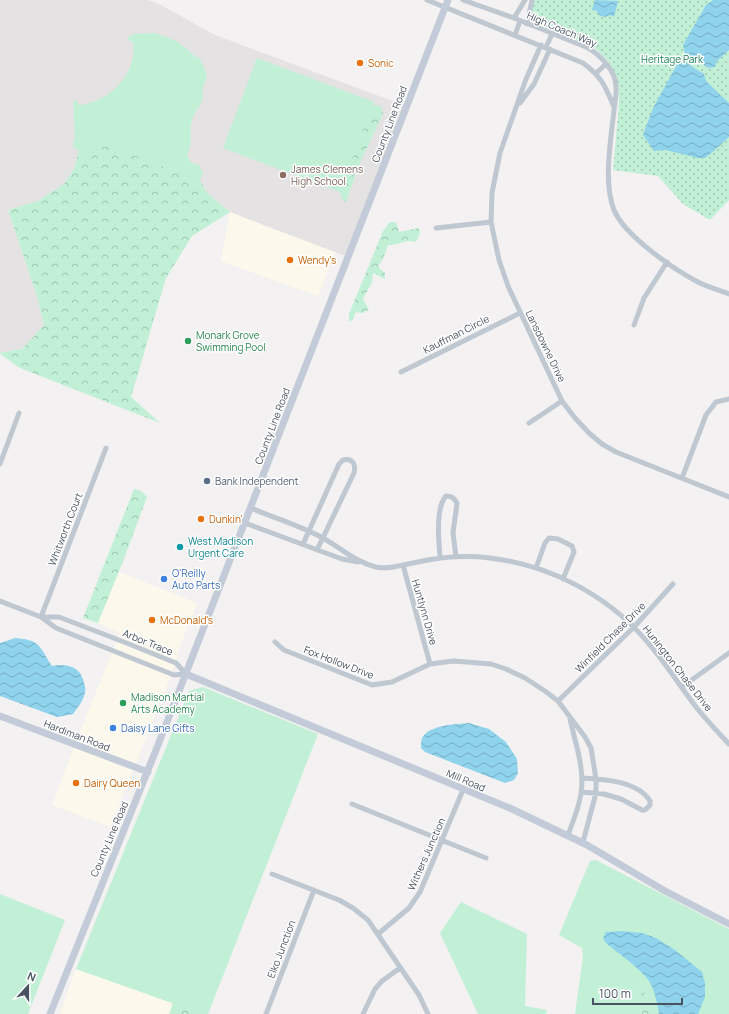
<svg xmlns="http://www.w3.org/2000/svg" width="729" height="1014" font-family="Manrope,sans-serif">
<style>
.commercial{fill:#fcf9ec}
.education{fill:#e4e2e3}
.grass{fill:#c1f0d6}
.forest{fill:url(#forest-crowns)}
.park{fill:url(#park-dots)}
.water{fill:url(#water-waves)}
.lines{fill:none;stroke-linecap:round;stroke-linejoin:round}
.street{stroke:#bfc7d0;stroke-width:5}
.secondary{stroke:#c2cbd7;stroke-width:7}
.food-dot{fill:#e8710a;stroke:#fff;stroke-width:1.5}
.education-dot{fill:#8d6e63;stroke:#fff;stroke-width:1.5}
.leisure-dot{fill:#2e9e5b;stroke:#fff;stroke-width:1.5}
.service-dot{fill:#5c6f8a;stroke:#fff;stroke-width:1.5}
.culture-dot{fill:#0f9aa8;stroke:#fff;stroke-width:1.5}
.shop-dot{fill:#3f7fe0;stroke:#fff;stroke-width:1.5}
.labels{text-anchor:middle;stroke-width:3;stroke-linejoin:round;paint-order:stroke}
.street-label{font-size:10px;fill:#49535f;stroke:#fff}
.park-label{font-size:10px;fill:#188153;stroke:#fff}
.food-label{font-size:10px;fill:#c56008;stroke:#fff;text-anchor:start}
.education-label{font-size:10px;fill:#785e54;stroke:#fff;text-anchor:start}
.leisure-label{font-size:10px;fill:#27864d;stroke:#fff;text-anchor:start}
.service-label{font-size:10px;fill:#4e5e75;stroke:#fff;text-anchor:start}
.culture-label{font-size:10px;fill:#0d838f;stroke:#fff;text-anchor:start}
.shop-label{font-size:10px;fill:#366cbe;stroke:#fff;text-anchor:start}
</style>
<defs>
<pattern id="forest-crowns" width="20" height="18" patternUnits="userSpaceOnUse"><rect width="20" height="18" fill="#c1f0d6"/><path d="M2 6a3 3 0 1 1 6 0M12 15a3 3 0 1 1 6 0" fill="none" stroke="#9fc5b1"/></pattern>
<pattern id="park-dots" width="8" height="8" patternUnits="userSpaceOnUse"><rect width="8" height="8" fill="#c1f0d6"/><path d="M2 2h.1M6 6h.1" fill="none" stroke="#9fc5b1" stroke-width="1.8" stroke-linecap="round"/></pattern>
<pattern id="water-waves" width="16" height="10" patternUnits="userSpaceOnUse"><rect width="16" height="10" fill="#8fd3ec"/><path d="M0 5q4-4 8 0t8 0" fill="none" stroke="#77aec2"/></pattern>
</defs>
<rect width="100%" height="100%" fill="#f3f1f1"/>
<path class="commercial" d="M 230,212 L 335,252 L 318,296 L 221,261 Z
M 119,572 L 197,603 L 178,652 L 169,681 L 110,827 L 52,805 L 77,739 L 120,633 L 98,623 Z
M 76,969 L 173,1003 L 169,1014 L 60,1014 Z"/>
<path class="education" d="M 0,0 L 148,0 L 161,5 L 215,35 L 406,106 L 348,257 L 230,212 L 207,193 L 200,180 L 79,151 L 74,169 L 64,184 L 38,201 L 8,210 L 37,296 L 44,325 L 22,349 L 0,353 Z"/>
<path class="grass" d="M 154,33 C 175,39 181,42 196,58 L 199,57 L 205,69 L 207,78 L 202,89 C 206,105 196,106 192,120 C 190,127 191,133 191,139 C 191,145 189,150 187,155 L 191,163 L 199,165 L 203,173 L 200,180 L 109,146 L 79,151 L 73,147 L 75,135 L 73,102 L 77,100 L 78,105 C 109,104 138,73 133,42 L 128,40 L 128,37 L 134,34 Z
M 257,58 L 374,102 L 340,192 L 223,148 Z
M 203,687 L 318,734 L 208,1014 L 203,1014 L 76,969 L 189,691 Z
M 596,860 L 729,929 L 729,1014 L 654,1014 L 641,985 L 634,991 L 642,1014 L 575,1014 L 583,956 L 582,948 L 559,935 L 590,861 Z
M 0,894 L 65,920 L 28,1014 L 0,1014 Z
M 461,902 L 527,934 L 525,1006 L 547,1010 L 546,1014 L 478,1014 L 440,933 Z"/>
<path class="forest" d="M 374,105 L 381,106 L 383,114 L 359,165 L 346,202 L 342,199 L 340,192 L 371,108 Z
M 109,146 L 200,180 L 207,193 L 230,212 L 192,236 L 166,278 L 131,397 L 160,423 L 20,368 L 0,354 L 0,353 L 22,349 L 44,325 L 37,296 L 8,210 L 38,201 L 64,184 L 74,169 L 79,151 Z
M 390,222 L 396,222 L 399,232 L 419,228 L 420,233 L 416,242 C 403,239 400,245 388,245 L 383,259 L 378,266 L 381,270 L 385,273 L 385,279 L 373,273 L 372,282 L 363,299 L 369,310 L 362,313 L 356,312 L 353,319 L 349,322 L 349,314 L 383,231 Z
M 134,489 L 141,491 L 147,497 L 125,556 L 98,623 L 83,618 Z
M 641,985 L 654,1014 L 642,1014 L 634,991 Z
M 173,1003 L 203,1014 L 169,1014 Z"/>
<path class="park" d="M 534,0 L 729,0 L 729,200 L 710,220 L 683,204 L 658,176 L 613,170 L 619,103 L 619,88 L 616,76 L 608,61 L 596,49 L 534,23 C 529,16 532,8 534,0 Z"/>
<path class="water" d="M 595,0 L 618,1 L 614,17 L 610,15 L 605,17 L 599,15 L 596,10 L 592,10 Z
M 713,0 L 729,0 L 729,50 L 717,61 L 715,67 L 709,68 L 685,54 L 683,45 L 706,5 Z
M 679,61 L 685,62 L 704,74 L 706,81 L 729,103 L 729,137 L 716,149 L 705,158 L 698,158 L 666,150 L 654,151 L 643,135 L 653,108 Z
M 15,638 C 41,640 39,646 52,666 C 66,663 81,666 84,683 C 85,686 86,689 85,692 C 84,700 78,707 73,714 L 57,717 L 0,696 L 0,643 Z
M 469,723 L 489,729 L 506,742 L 517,759 L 518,773 L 514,780 L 505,783 L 425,752 L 421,748 C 421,745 421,741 422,738 C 429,725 456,724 469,723 Z
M 622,931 L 642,933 L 656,938 L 675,950 L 702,972 L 705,983 L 705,997 L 698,1014 L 659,1014 C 657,1003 655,990 649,981 C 641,969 618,953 606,943 L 603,938 L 606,932 Z"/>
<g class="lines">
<path class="street" d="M 427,0 L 583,63 C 602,77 605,86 614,107
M 463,0 L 514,18 L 586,47 C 597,52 612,67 615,80 C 618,91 615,99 614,110 C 611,139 603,183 614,210 C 624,235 673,269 698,282 C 708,287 719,290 729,294
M 514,18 L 525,0
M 527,24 L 532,0
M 515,35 L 520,21
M 541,45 L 526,79 L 500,153 L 492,193 L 491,222 L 499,260 L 508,286 L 562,401 L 575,418 L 589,433 L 602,444 L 616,452 L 729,497
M 546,47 L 552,34
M 596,73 L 606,64
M 520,103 L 534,84 L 550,49
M 436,228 L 491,222
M 634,325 L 644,298 L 667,262
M 401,372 L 520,313
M 529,423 L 562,401
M 0,464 L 19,413
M 682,478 L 706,415 L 716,402 L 729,399
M 251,508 C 274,518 298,525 321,537 C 340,547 355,562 376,567 C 390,570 404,564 418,562 C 441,557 466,555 490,558 C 549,565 605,594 644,638 C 663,659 677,682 693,703 C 704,718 717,731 729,744
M 245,523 L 342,559 L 358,562
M 303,544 L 339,464 L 343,460 C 353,458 356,464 354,473 L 317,550
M 440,558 C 439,542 435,508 446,496 C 452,496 454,498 457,503 L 453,533 L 456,557
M 403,565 L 430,664
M 536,568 L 545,543 L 549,538 L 558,539 L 572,546 L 574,552 L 563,579
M 0,601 L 41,617 L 56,628 L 174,675 L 186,674
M 41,617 L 106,448
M 42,617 L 59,617 L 124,642 L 176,663 L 186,674
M 275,642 L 284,650 L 372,685 L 392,682 L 430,664 L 454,661 L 491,664 L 506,669 L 525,678 L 545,691 L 558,701 L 585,737 L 591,748 L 596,779 L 596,793 L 583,842
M 682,687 L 729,653
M 558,701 L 634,627 L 673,584
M 581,792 L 604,794 L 621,799 L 642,810 L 645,810 L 650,805 L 650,801 C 638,781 603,779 582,778
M 352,804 L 486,858
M 568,835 C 573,821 579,808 581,793 C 585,769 575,742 570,719
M 272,874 L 339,900 L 353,908 L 368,920 L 419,995 L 428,1014
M 378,934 L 409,908 L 420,892 L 463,790
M 266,1014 L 314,890
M 363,1014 L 375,989 L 382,981 L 400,968"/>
<path class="secondary" d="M 186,674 L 512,809 L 587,845 L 665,891 L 729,924
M 0,716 L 148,772
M 50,1014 L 158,745 L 448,0"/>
</g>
<g class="food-dot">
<circle cx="360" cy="63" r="4"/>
<circle cx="290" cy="260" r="4"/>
<circle cx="201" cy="519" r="4"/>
<circle cx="152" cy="620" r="4"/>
<circle cx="76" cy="783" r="4"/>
</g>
<circle class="education-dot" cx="283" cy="175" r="4"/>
<g class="leisure-dot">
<circle cx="188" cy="341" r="4"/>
<circle cx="123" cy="703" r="4"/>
</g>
<circle class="service-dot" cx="207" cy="481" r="4"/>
<circle class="culture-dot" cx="180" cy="547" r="4"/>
<g class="shop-dot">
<circle cx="164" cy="579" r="4"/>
<circle cx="113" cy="728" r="4"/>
</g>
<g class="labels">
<g class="street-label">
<text transform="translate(562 29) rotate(23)" y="4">High Coach Way</text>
<text transform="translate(389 124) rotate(-69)" y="4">County Line Road</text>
<text transform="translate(456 334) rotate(-27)" y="4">Kauffman Circle</text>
<text transform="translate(546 346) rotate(64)" y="4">Lansdowne Drive</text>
<text transform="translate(272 426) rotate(-69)" y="4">County Line Road</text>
<text transform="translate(65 529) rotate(-69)" y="4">Whitworth Court</text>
<text transform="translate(425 612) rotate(74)" y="4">Huntlynn Drive</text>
<text transform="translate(610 637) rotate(-45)" y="4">Winfield Chase Drive</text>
<text transform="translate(148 642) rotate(22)" y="4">Arbor Trace</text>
<text transform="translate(339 662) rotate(21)" y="4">Fox Hollow Drive</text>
<text transform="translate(678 668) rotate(52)" y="4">Hunington Chase Drive</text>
<text transform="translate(77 735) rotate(21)" y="4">Hardiman Road</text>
<text transform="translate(466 780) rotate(23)" y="4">Mill Road</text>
<text transform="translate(109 839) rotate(-67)" y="4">County Line Road</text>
<text transform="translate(426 854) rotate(-66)" y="4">Withers Junction</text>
<text transform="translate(281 949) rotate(-69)" y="4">Elko Junction</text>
</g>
<g class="park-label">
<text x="672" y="63">Heritage Park</text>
</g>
<g class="food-label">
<text x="368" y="67">Sonic</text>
<text x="298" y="264">Wendy's</text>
<text x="209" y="523">Dunkin'</text>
<text x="160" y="624">McDonald's</text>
<text x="84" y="787">Dairy Queen</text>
</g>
<g class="education-label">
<text x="291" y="173">James Clemens<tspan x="291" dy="12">High School</tspan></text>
</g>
<g class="leisure-label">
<text x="196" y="339">Monark Grove<tspan x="196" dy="12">Swimming Pool</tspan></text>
<text x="131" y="701">Madison Martial<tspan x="131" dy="12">Arts Academy</tspan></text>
</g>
<g class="service-label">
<text x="215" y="485">Bank Independent</text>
</g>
<g class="culture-label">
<text x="188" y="545">West Madison<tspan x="188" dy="12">Urgent Care</tspan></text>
</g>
<g class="shop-label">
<text x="172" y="577">O'Reilly<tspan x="172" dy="12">Auto Parts</tspan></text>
<text x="121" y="732">Daisy Lane Gifts</text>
</g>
</g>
<g transform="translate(28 986) rotate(21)" stroke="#ffffff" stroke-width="3" paint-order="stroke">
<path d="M0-3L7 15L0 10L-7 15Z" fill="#49535f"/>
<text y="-6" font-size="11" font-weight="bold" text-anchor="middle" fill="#49535f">N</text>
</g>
<path d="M593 998v6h89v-6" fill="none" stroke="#49535f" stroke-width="2"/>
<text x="599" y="998" font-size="12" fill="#49535f" stroke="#ffffff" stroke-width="3" paint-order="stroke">100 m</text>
</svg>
